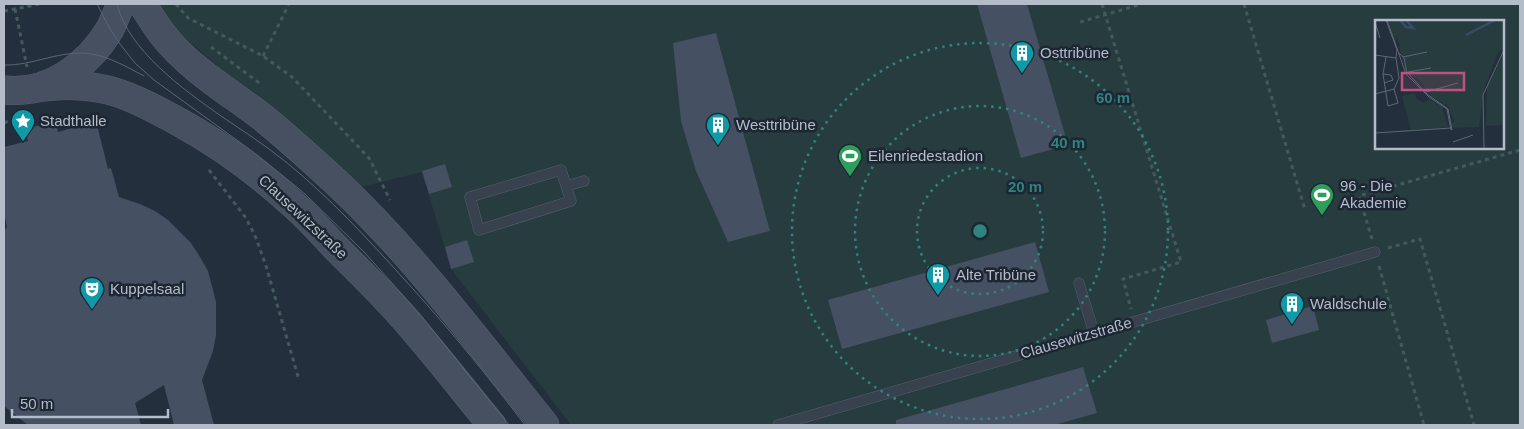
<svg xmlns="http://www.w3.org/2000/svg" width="1524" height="429" font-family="Helvetica,sans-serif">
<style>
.green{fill:#263c3f;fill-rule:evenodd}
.building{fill:#455162}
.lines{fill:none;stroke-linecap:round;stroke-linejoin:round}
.lane-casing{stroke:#565f6c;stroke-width:11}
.secondary-casing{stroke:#565f6c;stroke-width:29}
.path{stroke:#44595c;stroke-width:3;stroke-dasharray:4 4;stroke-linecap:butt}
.lane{stroke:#38414e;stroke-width:10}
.secondary{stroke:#465061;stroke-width:28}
.tram{stroke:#5a6575;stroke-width:1}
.ring{fill:none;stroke:#308480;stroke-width:2.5;stroke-dasharray:2.5 5}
.labels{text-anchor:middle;stroke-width:5;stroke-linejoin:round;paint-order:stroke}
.poi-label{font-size:15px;fill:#b4bcc9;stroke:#1d2633;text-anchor:start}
.street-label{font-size:15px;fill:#b4bcc9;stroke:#1d2633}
.inset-river{fill:none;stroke:#394c67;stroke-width:2.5}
.inset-road{fill:none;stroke:#5e6776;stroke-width:1}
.view{fill:#bd5182;fill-opacity:0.15;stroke:#bd5182;stroke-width:2.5}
.inset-edge{fill:none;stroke:#b4bcc9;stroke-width:2.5}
.centre{fill:#308480;stroke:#1d2633;stroke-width:2.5}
.ring-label{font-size:15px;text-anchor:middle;font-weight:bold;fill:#308480;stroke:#1d2633;stroke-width:5;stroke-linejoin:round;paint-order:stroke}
</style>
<rect width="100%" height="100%" fill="#242f3e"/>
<path class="green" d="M 159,4 L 1520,4 L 1520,425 L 571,425 L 451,269 L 422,172 L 357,188 L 173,27 ZM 1376,21 L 1503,21 L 1503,148 L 1376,148 Z"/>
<path class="building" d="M 977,4 L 1027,4 L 1068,145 L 1021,158 Z
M 716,33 L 770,231 L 728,242 L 696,171 L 681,121 L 673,43 Z
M 56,121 L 58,132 L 96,121 L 108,169 L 111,168 L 119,197 L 140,204 L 155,211 L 168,220 L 191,243 L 200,257 L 208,271 L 216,302 L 216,335 L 213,351 L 202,380 L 214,425 L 174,425 L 164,385 L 135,403 L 141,425 L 28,425 L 4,406 L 4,231 L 7,227 L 4,213 L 4,147 L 28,141 L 25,129 Z
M 445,164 L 452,187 L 429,194 L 422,171 Z
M 467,240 L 474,262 L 451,269 L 445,247 Z
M 1035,242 L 1049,292 L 842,349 L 828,300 Z
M 1313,306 L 1319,330 L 1272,343 L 1266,320 Z
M 1083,367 L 1097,413 L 1054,425 L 896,425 L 896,420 Z"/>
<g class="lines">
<g class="lane-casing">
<path id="lane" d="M 561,170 L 571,201 L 479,230 L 470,197 Z
M 566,186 L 584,181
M 1079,283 L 1094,333
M 778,425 L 1375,252"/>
</g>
<g class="secondary-casing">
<path id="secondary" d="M 142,4 C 149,14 155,25 163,35 C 190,69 228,91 262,117 C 287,137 312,160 336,182 C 414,255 478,342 545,425
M 32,89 C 60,84 90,84 118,93 C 139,100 159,111 179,122 C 221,145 260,174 295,206 C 311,220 325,237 340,252 C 363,275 387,298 408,323 C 437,356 464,391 492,425
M 4,90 C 48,95 88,66 110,29 C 114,21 117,12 121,4"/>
</g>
<path class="path" d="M 176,4 L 188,18 L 263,56 L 292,77 L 369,158 L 390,200
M 1102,4 L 1181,262 L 1123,279 L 1131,309
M 1244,4 L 1305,210
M 15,9 L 27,67
M 4,11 L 40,4
M 1080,22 L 1142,4
M 211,47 L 262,85
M 263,56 L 289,4
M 4,123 L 22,115
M 209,170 L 246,218 L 256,238 L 266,266 L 299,380
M 1372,239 L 1359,196 L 1520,150
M 1388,248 L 1420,239 L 1474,425
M 1379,266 L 1424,425"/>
<use href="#lane" class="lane"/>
<use href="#secondary" class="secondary"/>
<path class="tram" d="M 97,4 L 110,29 L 120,44 L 135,63 L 154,80 L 256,154 L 304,193 L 364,252 L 419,313 L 509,425
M 117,4 C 128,50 184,90 221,116 C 243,131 265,145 286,162 C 329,197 367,238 404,279 C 447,326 487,375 525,425
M 4,65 C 33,66 62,49 91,54 C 108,56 129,68 144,76"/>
</g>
<g class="ring">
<circle cx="980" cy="231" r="63"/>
<circle cx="980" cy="231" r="125"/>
<circle cx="980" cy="231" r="188"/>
</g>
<defs>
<g id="building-pin" transform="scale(1.25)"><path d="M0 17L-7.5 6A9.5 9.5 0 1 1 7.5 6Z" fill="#0f9aa8" stroke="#1d2633"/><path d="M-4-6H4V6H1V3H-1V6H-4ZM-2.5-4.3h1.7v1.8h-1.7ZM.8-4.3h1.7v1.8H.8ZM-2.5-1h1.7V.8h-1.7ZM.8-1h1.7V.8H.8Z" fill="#fff"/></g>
<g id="sight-pin" transform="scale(1.25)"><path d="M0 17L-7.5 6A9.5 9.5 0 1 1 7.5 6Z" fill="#0f9aa8" stroke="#1d2633"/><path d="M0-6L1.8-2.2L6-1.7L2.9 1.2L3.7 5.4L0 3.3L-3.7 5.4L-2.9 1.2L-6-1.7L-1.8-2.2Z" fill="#fff"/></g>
<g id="stadium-pin" transform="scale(1.25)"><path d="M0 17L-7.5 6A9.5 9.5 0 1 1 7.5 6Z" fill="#2e9e5b" stroke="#1d2633"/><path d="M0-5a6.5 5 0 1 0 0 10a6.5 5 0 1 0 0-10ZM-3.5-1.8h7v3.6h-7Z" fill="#fff"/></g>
<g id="theatre-pin" transform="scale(1.25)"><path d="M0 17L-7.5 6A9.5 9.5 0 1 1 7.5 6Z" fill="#0f9aa8" stroke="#1d2633"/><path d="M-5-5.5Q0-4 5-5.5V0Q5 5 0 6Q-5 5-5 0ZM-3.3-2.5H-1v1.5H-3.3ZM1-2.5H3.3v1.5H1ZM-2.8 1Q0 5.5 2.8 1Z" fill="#fff"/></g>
</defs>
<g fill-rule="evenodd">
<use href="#building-pin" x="1022" y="53"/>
<use href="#sight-pin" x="23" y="121"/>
<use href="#building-pin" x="718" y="125"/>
<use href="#stadium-pin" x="850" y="156"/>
<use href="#stadium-pin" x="1322" y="195"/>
<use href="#building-pin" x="938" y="275"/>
<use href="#theatre-pin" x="92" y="289"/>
<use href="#building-pin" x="1292" y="304"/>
</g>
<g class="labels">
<g class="poi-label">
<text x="1040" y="58">Osttribüne</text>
<text x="40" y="126">Stadthalle</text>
<text x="736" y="130">Westtribüne</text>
<text x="868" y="161">Eilenriedestadion</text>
<text x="1340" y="191">96 - Die<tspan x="1340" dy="17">Akademie</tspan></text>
<text x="956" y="280">Alte Tribüne</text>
<text x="110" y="294">Kuppelsaal</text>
<text x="1310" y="309">Waldschule</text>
</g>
<g class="street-label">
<text transform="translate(303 217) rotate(43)" y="5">Clausewitzstraße</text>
<text transform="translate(1076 338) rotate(-16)" y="5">Clausewitzstraße</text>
</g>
</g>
<g transform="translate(1375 20)">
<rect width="129" height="129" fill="#242f3e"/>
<path d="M 13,0 L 129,0 L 129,28 L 123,32 L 109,69 L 104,107 L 78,108 L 76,103 L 79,102 L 73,86 L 56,76 L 44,60 L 34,54 L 24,28 L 25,25 L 21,16 L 21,25 ZM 129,34 L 129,105 L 111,106 L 112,67 ZM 40,73 L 41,78 L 49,83 L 54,79 L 67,87 L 73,107 L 36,110 L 27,76 Z" fill="#263c3f"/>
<path class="inset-river" d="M 25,0 L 31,7 L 38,8 L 31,0M 91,15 L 120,0"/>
<path class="inset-road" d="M 11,0 L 22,30 L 21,38M 12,0 L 31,54 L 54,77 L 72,89 L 76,110M 0,2 L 5,18M 23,32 L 29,38 L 32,53M 0,35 L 21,38M 11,37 L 8,54 L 13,86 L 23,83 L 19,69 L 24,58 L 21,38M 28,37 L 52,32M 32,52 L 52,74 L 73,89 L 77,110M 33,52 L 56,48M 8,54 L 16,55 L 18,60 L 9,63M 51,72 L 83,63M 0,74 L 19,69M 0,113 L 76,108M 78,122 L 98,115M 109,128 L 108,75 L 129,30"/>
<path class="view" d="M 27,53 L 89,53 L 89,70 L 27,70 Z"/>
<rect width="129" height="129" class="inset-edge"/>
</g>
<circle cx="980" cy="231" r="8" class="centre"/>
<g class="ring-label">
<text x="1113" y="103">60 m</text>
<text x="1068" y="148">40 m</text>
<text x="1025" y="192">20 m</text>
</g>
<rect width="1524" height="429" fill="none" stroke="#b4bcc9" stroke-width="10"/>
<path d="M12 409v8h156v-8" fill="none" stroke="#b4bcc9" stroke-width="2.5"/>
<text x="20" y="409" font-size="15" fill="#b4bcc9" stroke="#1d2633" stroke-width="4" paint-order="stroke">50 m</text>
</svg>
